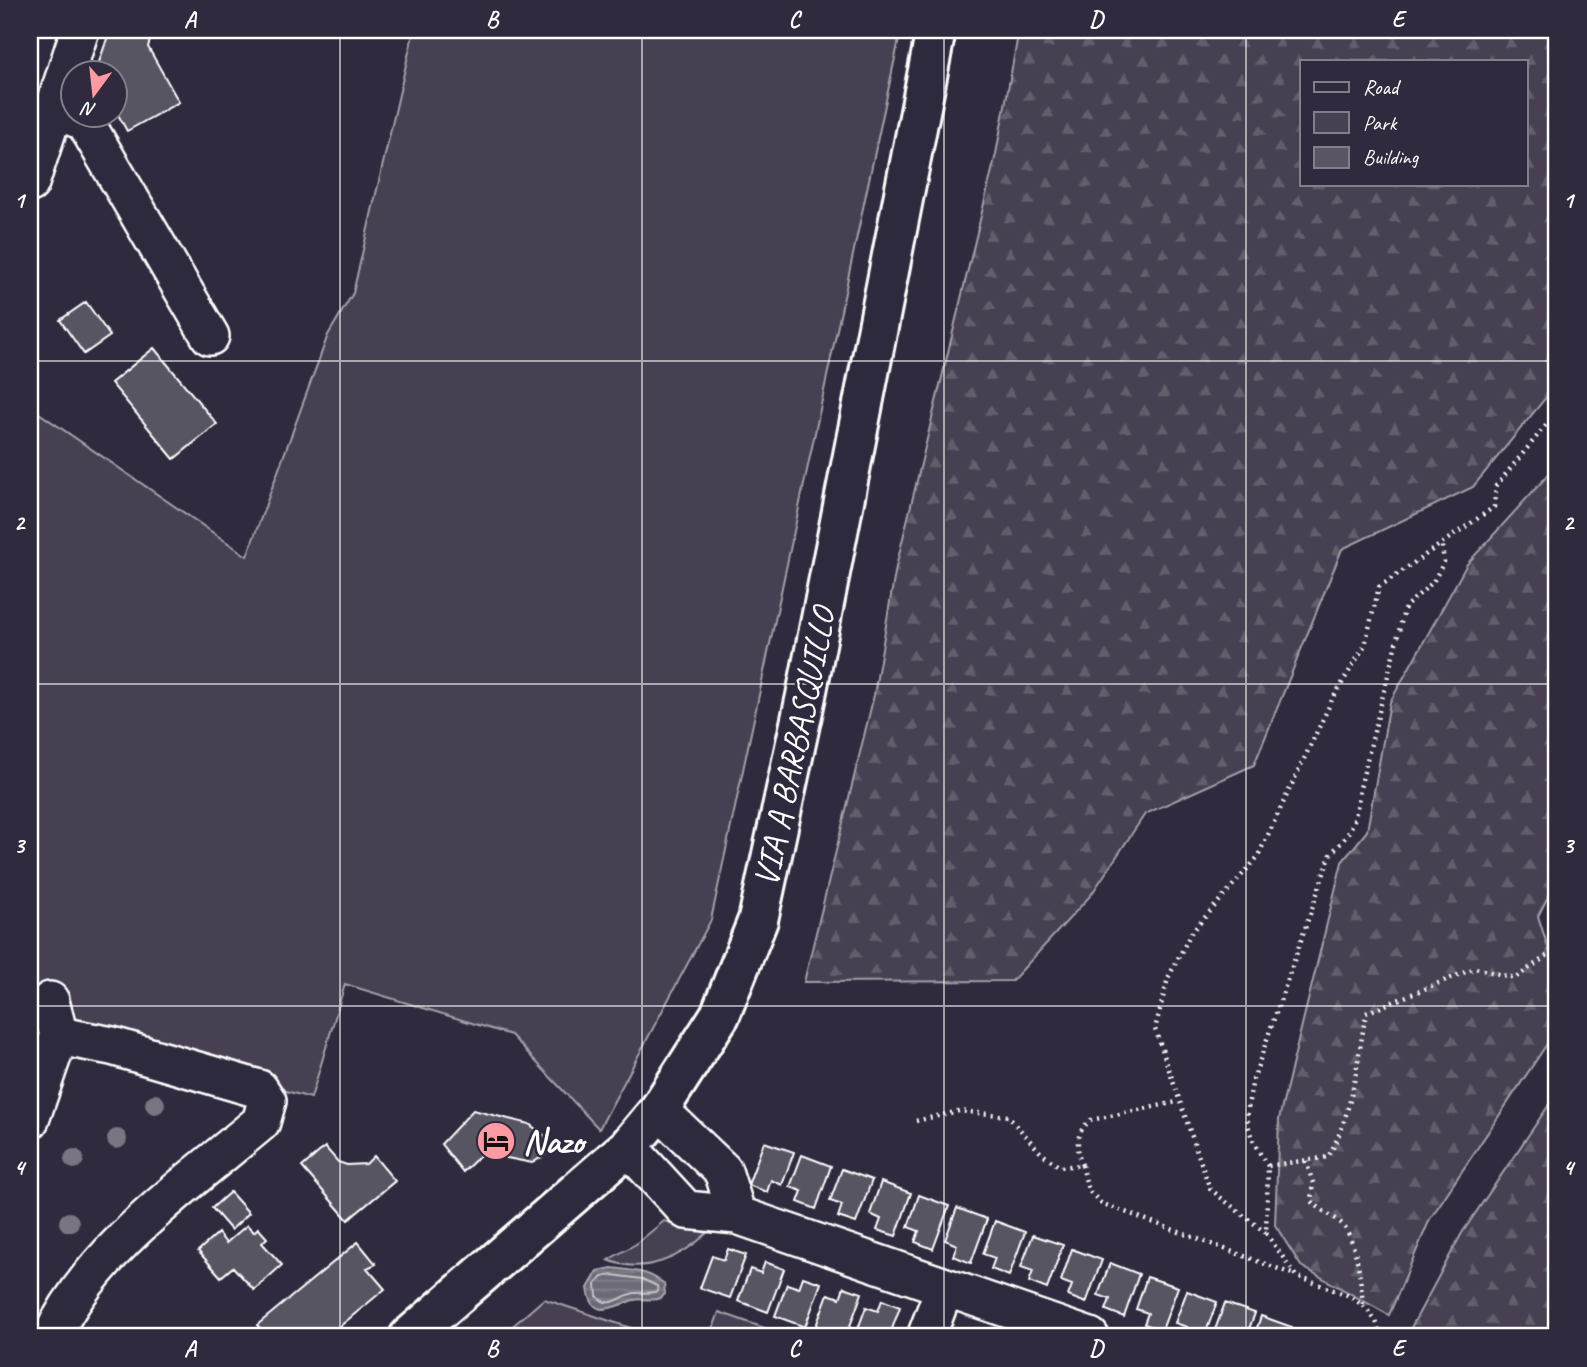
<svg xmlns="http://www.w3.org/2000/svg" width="1587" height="1367" font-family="Caveat,sans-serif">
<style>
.green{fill:#464152;stroke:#a2a0a8;stroke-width:2}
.forest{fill:url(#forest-firs);stroke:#a2a0a8;stroke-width:2;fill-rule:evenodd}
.water{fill:url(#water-rules);stroke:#a7a6ad;stroke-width:2}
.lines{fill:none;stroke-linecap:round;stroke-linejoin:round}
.shore{stroke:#c5c3c9;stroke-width:2}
.building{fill:#595564;stroke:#fff;stroke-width:2}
.minor-casing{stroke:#fff;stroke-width:42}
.major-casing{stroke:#fff;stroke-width:44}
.path{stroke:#fff;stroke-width:4.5;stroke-dasharray:2 5;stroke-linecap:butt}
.minor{stroke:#2f2a3d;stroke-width:37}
.major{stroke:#2f2a3d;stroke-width:38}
.tree{fill:#797582}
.grid{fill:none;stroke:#fff;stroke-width:2;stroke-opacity:0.55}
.labels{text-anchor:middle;stroke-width:5;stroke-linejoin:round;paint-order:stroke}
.street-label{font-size:35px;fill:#fff;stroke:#2f2a3d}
.poi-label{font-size:35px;font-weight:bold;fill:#fff;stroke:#2f2a3d;text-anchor:start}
.neatline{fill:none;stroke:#fff;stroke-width:2.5}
.grid-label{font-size:23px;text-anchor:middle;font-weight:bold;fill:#fff}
</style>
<defs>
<pattern id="forest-firs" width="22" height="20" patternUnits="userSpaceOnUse" patternTransform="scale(1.75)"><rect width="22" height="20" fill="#464152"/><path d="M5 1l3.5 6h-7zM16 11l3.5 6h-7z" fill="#625e6c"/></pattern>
<pattern id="water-rules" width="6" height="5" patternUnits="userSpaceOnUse" patternTransform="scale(1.75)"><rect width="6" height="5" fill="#6d6a77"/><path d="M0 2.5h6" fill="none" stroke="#83808b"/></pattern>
</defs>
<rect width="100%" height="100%" fill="#2f2a3d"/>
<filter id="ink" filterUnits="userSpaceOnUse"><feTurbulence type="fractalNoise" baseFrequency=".0143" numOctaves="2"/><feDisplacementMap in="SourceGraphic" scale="14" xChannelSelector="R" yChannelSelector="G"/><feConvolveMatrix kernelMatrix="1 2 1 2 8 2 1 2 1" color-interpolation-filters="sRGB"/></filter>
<g filter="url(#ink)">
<path class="green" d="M 414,30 L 901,30 L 711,920 L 599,1129 L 511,1035 L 345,984 L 311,1098 L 75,1033 L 61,987 L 30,1003 L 30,407 L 247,556 L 328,335 L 353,293 Z
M 664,1221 L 707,1233 C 681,1258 644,1275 608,1260 L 636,1244 Z
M 544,1299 L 658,1337 L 500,1337 Z
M 719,1312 L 790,1337 L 710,1337 Z"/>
<path class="forest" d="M 1019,30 L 1557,30 L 1557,384 L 1473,487 L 1342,549 L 1254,765 L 1145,814 L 1091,895 L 1012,981 L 804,982 L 874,695 L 896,567 L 996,154 ZM 1302,61 L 1526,61 L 1526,184 L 1302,184 Z
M 1557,465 L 1557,879 L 1538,916 L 1557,976 L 1557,1029 L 1430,1219 L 1389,1315 L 1301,1266 L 1275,1225 L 1279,1119 L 1342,862 L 1367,831 L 1390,702 L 1467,564 Z
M 1557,1093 L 1557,1337 L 1406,1337 L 1462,1233 Z"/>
<path class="water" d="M 612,1268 C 631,1270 650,1271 664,1284 L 665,1294 C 656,1304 645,1297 634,1300 C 615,1305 592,1323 588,1288 L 598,1271 Z"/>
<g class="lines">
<path class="shore" d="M 612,1275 L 642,1279 L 657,1286 L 658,1291 C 651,1294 643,1292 635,1293 C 620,1295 610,1311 597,1296 L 596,1284 L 602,1277 Z"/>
</g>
<path class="building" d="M 110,30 L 153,30 L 148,47 L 179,102 L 127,131 L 116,111 L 116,74 L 95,74 Z
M 86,302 L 110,336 L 84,354 L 60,320 Z
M 154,348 L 217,424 L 174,459 L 111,383 Z
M 473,1110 L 529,1124 L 549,1139 L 545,1155 L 532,1163 L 507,1158 L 487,1149 L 463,1172 L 441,1144 Z
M 764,1142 L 794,1152 L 782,1185 L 771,1180 L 767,1192 L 748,1185 Z
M 325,1147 L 338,1162 L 347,1165 L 366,1164 L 374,1156 L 395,1181 L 348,1220 L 302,1167 Z
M 802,1155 L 831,1166 L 816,1209 L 798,1202 L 802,1191 L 790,1187 Z
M 842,1169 L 872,1180 L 856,1223 L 838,1217 L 842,1205 L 830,1201 Z
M 881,1182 L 911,1193 L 896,1236 L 877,1230 L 881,1219 L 870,1214 Z
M 230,1192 L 249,1213 L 231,1230 L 212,1208 Z
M 919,1195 L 949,1206 L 933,1249 L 915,1242 L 919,1231 L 908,1227 Z
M 957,1208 L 987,1219 L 971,1263 L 953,1256 L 957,1245 L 945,1240 Z
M 995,1221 L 1025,1232 L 1009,1276 L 991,1269 L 995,1258 L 983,1254 Z
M 247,1225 L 254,1232 L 258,1228 L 267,1238 L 262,1243 L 282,1265 L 254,1290 L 233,1267 L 221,1277 L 198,1251 L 218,1233 L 226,1243 Z
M 1033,1235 L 1063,1245 L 1047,1289 L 1029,1282 L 1033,1271 L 1021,1267 Z
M 358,1242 L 376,1264 L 367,1268 L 385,1289 L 327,1337 L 268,1337 L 257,1325 Z
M 728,1249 L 746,1255 L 730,1298 L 700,1288 L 712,1256 L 724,1260 Z
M 1072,1249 L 1102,1260 L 1086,1303 L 1068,1296 L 1072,1285 L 1061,1281 Z
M 765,1262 L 784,1269 L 768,1312 L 738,1301 L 750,1269 L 761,1273 Z
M 1110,1263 L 1139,1274 L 1124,1317 L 1106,1310 L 1110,1299 L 1098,1295 Z
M 803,1277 L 821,1283 L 805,1327 L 775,1316 L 787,1284 L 799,1288 Z
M 1147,1277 L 1178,1287 L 1162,1330 L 1144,1324 L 1148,1313 L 1136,1309 Z
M 844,1287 L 862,1293 L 846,1337 L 816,1326 L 828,1294 L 840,1298 Z
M 1187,1291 L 1217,1302 L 1204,1337 L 1184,1337 L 1187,1327 L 1175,1323 Z
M 882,1300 L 900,1307 L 889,1337 L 855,1337 L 866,1307 L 878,1311 Z
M 1225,1303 L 1255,1313 L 1246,1337 L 1213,1335 Z
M 1261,1316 L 1292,1327 L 1288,1337 L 1254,1337 Z"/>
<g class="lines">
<g class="minor-casing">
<path id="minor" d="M 55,109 L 85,122 L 210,336
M 30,183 L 80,30
M 659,1110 L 723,1171 L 737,1215
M 30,1120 L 59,1036 L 50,1001
M 628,1147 L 686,1210 L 737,1215 L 1090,1337
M 52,1337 C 91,1251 190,1182 261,1122 L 267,1101 L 259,1089 L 112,1046 L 59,1036
M 926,1337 L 945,1287"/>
</g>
<g class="major-casing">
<path id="major" d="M 409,1337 L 628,1147 L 659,1110 L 720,1015 L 758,920 L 806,696 L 936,30"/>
</g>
<path class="path" d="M 916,1121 L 959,1111 L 1008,1116 L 1041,1153 L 1060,1167 L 1082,1165 L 1088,1190 L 1101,1203 L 1295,1275
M 1306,1161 L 1313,1183 L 1311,1200 C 1321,1212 1333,1215 1342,1224 C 1357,1241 1361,1283 1363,1305
M 1082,1165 C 1076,1147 1075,1132 1091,1120 L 1177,1102
M 1268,1166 C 1245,1131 1244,1121 1253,1080 L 1331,853 C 1354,832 1356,818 1360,788 L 1405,607 L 1433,582 L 1444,562 L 1442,546
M 1266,1233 L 1210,1189 L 1155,1029 L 1168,978 L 1191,933 L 1257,858 L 1332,700 L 1365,645 L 1379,587 L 1494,507 L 1496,486 L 1557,412
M 1382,1337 L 1376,1321 L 1363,1305 L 1347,1295 L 1296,1276 L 1266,1233 L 1268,1166 L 1328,1157 C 1353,1114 1357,1062 1366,1013 L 1475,968 L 1515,978 L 1557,949"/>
<use href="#minor" class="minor"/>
<use href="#major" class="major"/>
</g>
<g class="tree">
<circle cx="155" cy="1104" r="10"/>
<circle cx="117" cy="1139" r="10"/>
<circle cx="74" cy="1159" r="10"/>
<circle cx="69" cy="1222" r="10"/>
</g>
</g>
<path class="grid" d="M 340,30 L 340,1337M 642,30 L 642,1337M 944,30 L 944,1337M 1246,30 L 1246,1337M 30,361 L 1557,361M 30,684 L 1557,684M 30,1006 L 1557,1006"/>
<defs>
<g id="hotel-disc" transform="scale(2.0125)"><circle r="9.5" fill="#ff9aa2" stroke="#2f2a3d"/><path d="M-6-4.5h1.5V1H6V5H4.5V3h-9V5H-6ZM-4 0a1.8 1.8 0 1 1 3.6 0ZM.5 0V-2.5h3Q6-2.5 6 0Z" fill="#111"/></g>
</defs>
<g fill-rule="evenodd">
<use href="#hotel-disc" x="496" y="1141"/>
</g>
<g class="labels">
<g class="street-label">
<text transform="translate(794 747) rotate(-78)" y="12">VIA A BARBASQUILLO</text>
</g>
<g class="poi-label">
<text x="523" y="1153">Nazo</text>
</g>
</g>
<rect width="1587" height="1367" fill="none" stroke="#2f2a3d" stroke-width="77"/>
<rect x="1300" y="60" width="228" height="126" fill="#2f2a3d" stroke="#827f8b" stroke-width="2"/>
<rect x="1314" y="82" width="35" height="10" fill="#2f2a3d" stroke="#827f8b" stroke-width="2"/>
<text x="1363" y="94" font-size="21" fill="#ffffff">Road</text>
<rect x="1314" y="112" width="35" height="21" fill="#464152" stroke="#827f8b" stroke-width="2"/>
<text x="1363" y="130" font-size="21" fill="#ffffff">Park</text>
<rect x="1314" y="147" width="35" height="21" fill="#595564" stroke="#827f8b" stroke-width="2"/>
<text x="1363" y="164" font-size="21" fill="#ffffff">Building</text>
<g transform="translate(94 94) rotate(195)"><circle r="33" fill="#2f2a3d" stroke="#827f8b" stroke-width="2"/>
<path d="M0-5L12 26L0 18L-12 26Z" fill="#ff9aa2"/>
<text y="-10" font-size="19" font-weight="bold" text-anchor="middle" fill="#ffffff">N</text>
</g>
<rect x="38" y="38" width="1510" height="1290" class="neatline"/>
<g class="grid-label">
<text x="190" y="27">A</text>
<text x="492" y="27">B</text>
<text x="794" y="27">C</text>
<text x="1096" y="27">D</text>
<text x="1398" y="27">E</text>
<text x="19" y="208">1</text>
<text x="1568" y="208">1</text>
<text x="19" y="530">2</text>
<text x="1568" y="530">2</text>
<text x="19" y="853">3</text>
<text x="1568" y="853">3</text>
<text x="19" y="1175">4</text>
<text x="1568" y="1175">4</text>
<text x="190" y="1356">A</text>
<text x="492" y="1356">B</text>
<text x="794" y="1356">C</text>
<text x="1096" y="1356">D</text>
<text x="1398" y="1356">E</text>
</g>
</svg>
